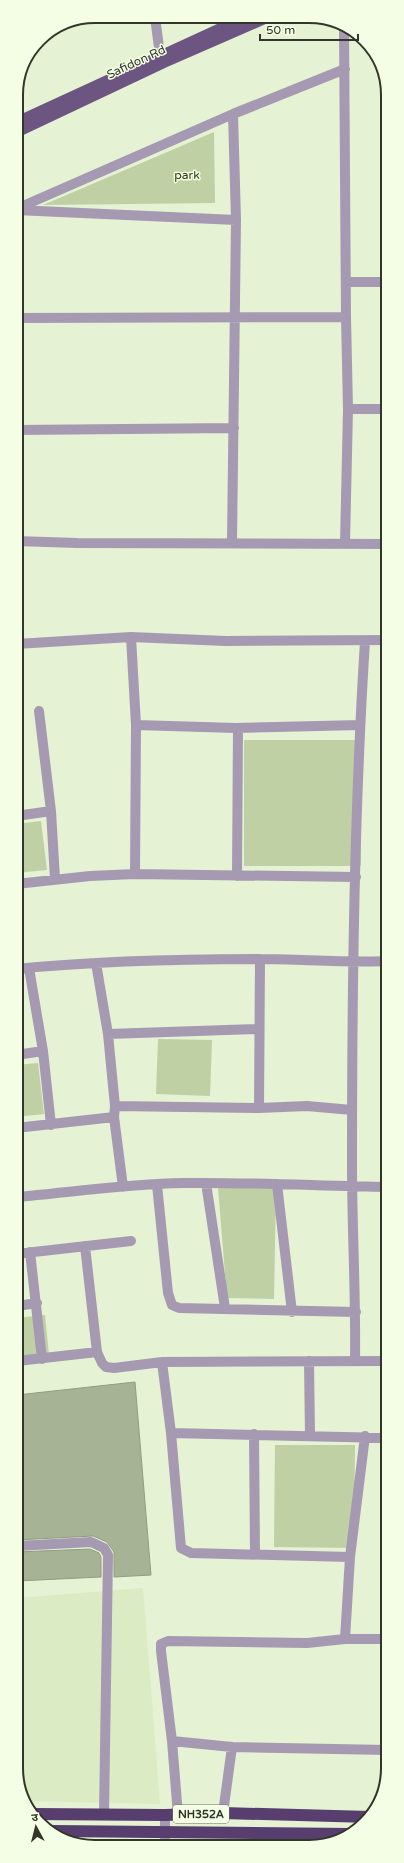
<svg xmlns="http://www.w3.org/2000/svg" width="404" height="1863" font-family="'Varela Round','Noto Sans Devanagari',sans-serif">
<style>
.built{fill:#dbebc4}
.green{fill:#bfd0a5}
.building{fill:#a7b395;stroke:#919d80}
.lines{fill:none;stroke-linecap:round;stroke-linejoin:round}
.minor{stroke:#a69ab3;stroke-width:10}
.major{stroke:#6c5681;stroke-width:10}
.highway{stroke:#573e6e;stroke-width:12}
.labels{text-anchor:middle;stroke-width:3;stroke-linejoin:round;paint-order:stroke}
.shield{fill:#f4fee5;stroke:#6c7262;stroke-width:1}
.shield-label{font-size:11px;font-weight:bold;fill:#32362a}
.street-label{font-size:12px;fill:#32362a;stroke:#f4fee5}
.park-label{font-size:12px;fill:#2f3d12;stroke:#f4fee5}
.rim{fill:none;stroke:#32362a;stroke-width:2}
</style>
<rect width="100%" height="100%" fill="#e5f2d3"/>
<path class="built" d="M 143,1588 L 160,1804 L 27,1801 L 17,1778 L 17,1598 Z"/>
<path class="green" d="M 214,132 L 215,203 L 43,205 Z
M 244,740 L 361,740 L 361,866 L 244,866 Z
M 41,821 L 47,870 L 16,873 L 16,824 Z
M 158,1039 L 212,1040 L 210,1096 L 156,1094 Z
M 38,1063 L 44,1114 L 16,1117 L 16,1065 Z
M 218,1188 L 276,1188 L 274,1299 L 227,1298 Z
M 45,1315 L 49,1354 L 17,1358 L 17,1318 Z
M 275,1445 L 355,1445 L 354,1548 L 274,1547 Z"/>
<path class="building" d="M 135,1382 L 151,1575 L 114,1577 L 114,1552 L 107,1542 L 93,1536 L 17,1540 L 17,1395 Z
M 90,1549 L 99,1553 L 101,1557 L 101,1577 L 17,1581 L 17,1552 Z"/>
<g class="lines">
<path class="minor" d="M 155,17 L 160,55
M 344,28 L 346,317 L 348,409 L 345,544
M 16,209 L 233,114 L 345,69
M 16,210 L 236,220
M 346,282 L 387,282
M 16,318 L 346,317
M 348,409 L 387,409
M 16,430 L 234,428
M 16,541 L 77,543 L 387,544
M 232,542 L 236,220 L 233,114
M 131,637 L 136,725 L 135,874
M 16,644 L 131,637 L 226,641 L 388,640
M 39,711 L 51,811 L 55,879
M 136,725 L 236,728 L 360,725
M 16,816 L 51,811
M 237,876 L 238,728
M 16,884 L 90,876 L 135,874 L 356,877
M 96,963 L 108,1034 L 115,1106 L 114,1117 L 123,1187
M 29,968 L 43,1051 L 51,1125
M 16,969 C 96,961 180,959 260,959 C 302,959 345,963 388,961
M 108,1034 L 259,1029
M 16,1055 L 43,1051
M 115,1106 L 259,1108 L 307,1106 L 352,1110
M 259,1108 L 260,959
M 16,1128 L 114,1117
M 206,1183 L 225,1308
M 277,1184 L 292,1312
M 157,1185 L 168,1293 L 172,1305 L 179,1308 L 356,1312
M 16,1197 C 72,1192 128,1184 183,1183 C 252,1182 320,1186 388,1187
M 85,1246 L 97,1352 L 102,1363 L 106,1367 L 114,1368 L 162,1362 L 388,1361
M 30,1252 L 42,1359
M 16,1254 L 131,1241
M 17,1306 L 37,1303
M 355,1360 C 356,1295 352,1230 352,1165 C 352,990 354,815 365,641
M 17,1361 L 97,1352
M 309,1361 L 310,1436
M 162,1362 L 171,1433 L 181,1548 L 191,1553 L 350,1557
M 171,1433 L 388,1438
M 254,1434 L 255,1553
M 17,1546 L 91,1542 L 104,1548 L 108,1555 L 104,1815
M 345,1639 L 350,1557 L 365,1436
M 172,1741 L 232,1747 L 388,1750
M 223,1813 L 232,1747
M 178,1815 L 172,1741 L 161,1651 L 161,1644 L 168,1641 L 307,1643 L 345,1639 L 388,1639
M 165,1846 L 165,1815"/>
<path class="major" d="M 16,122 L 242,18
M 16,133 L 164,63 L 267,18"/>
<path class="highway" d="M 33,1814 L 165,1815 L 223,1813 L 370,1817
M 54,1831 L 350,1834"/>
</g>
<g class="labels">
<rect class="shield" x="173" y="1805" width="56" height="18" rx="3"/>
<g class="shield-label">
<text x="201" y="1818">NH352A</text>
</g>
<g class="street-label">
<text transform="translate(136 62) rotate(-25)" y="4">Safidon Rd</text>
</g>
<g class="park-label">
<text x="187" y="179">park</text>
</g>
</g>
<path d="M0 0H404V1863H0ZM95 23H309A72 72 0 0 1 381 95V1768A72 72 0 0 1 309 1840H95A72 72 0 0 1 23 1768V95A72 72 0 0 1 95 23Z" fill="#f4fee5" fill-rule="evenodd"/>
<path class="rim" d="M95 23H309A72 72 0 0 1 381 95V1768A72 72 0 0 1 309 1840H95A72 72 0 0 1 23 1768V95A72 72 0 0 1 95 23Z"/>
<g transform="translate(36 1827) rotate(353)" stroke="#f4fee5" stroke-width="3" paint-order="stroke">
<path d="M0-3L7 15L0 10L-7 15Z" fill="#32362a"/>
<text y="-6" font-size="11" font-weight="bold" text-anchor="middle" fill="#32362a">उ</text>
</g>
<path d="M260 34v6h98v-6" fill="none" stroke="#32362a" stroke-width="2"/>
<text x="266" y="34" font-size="12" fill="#32362a" stroke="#f4fee5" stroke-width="3" paint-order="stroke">50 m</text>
</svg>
